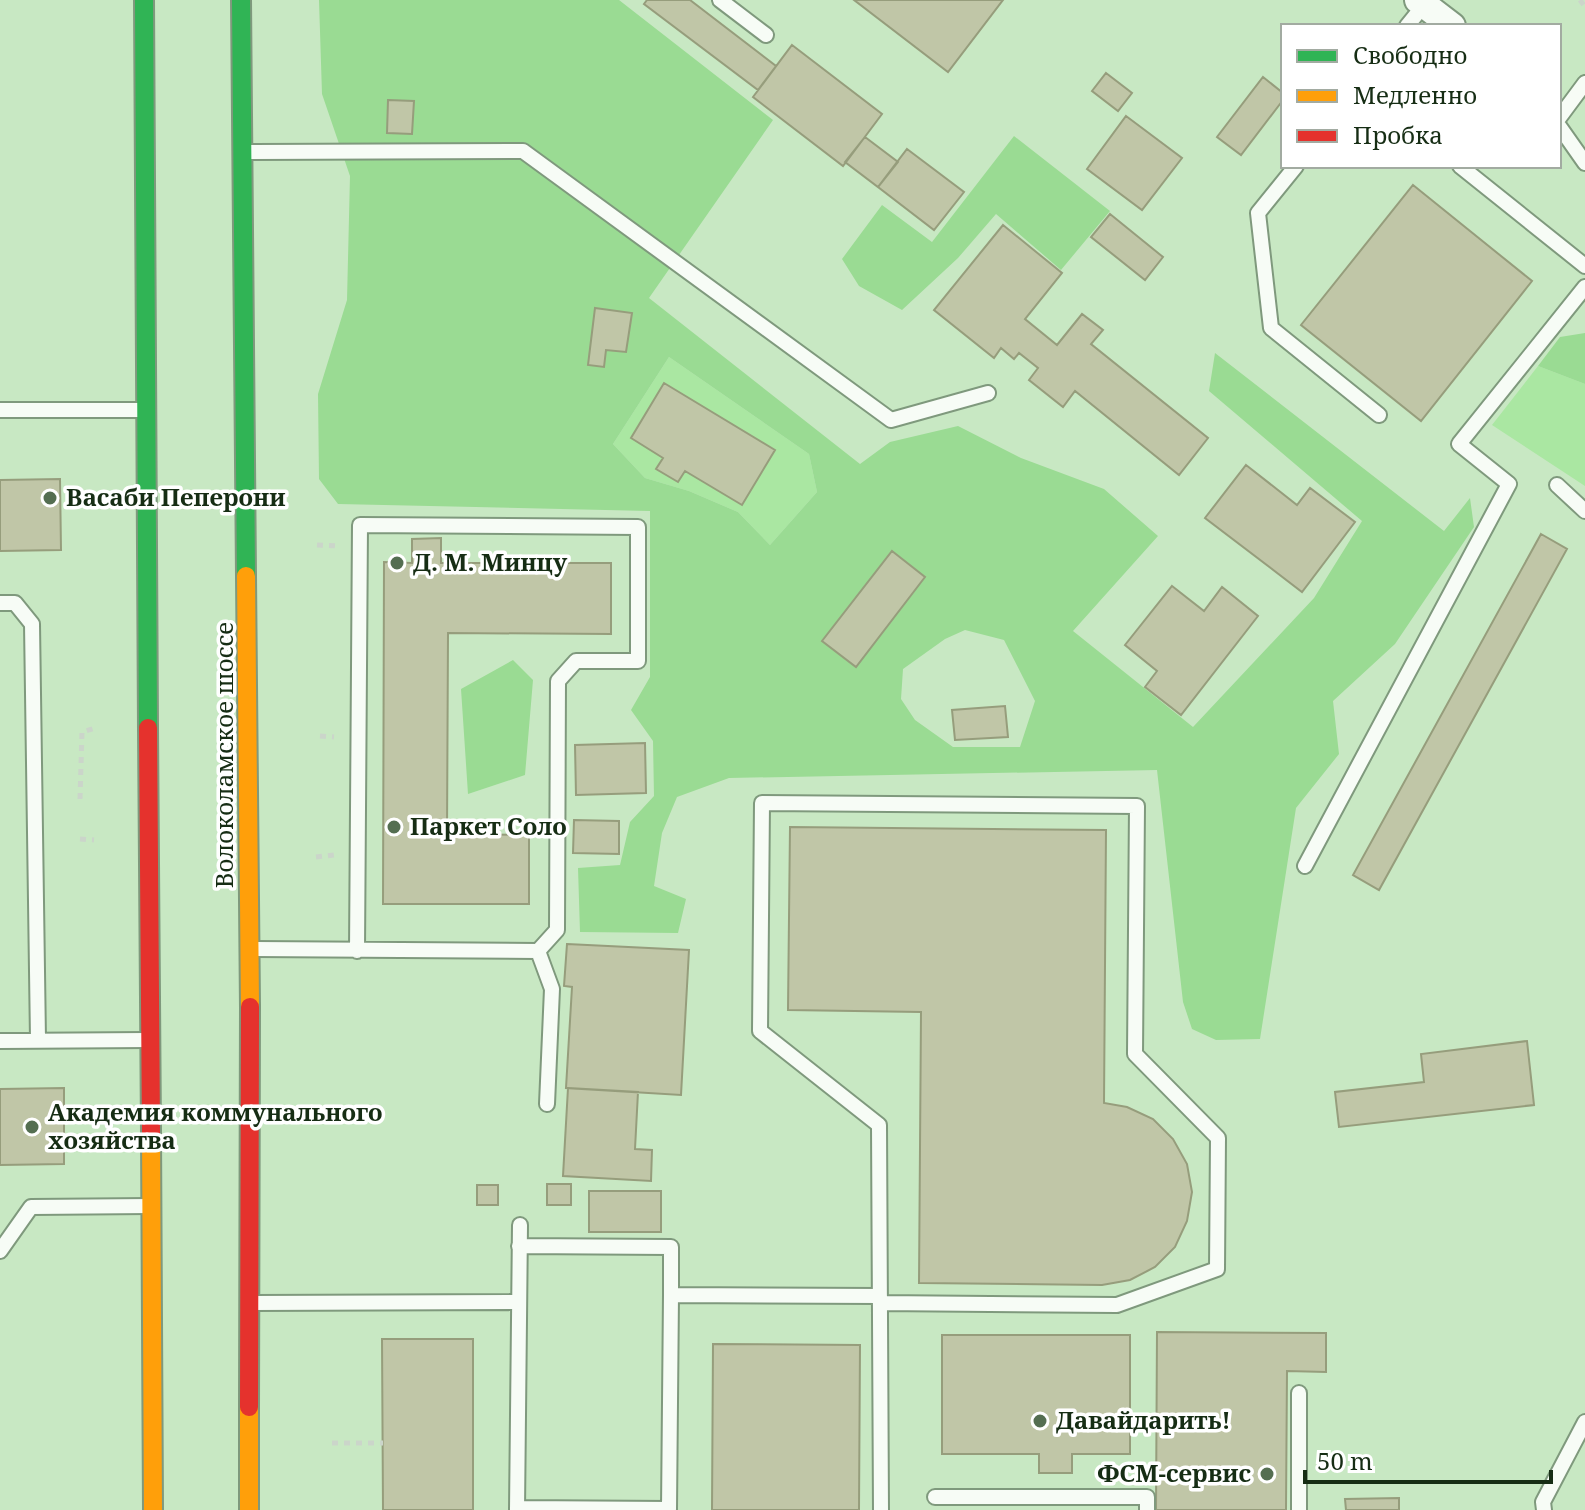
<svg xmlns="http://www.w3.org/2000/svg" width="1585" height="1510" font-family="'Noto Serif',serif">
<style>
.green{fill:#aae7a2}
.forest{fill:#9adb93;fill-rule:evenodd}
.building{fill:#c0c6a7;stroke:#969d7c;stroke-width:2}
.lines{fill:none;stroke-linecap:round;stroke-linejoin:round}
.lane-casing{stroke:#7f997d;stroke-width:18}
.street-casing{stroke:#7f997d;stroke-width:30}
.fast-casing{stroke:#7f997d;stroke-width:22}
.slow-casing{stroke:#7f997d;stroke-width:22}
.jam-casing{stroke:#7f997d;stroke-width:22}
.path{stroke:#cbd5ca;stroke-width:5;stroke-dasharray:6 6;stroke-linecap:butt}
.lane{stroke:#f7fcf6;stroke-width:14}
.street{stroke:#f7fcf6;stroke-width:26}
.fast{stroke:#30b455;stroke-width:18}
.slow{stroke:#ff9f0a;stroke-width:18}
.jam{stroke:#e5322d;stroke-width:18}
.poi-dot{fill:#546e51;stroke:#fff;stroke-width:3}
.labels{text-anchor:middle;stroke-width:7;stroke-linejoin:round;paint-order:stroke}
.poi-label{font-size:24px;font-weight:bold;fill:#162d14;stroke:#fff;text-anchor:start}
.street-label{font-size:24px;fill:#162d14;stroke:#fff}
</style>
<rect width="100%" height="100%" fill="#c8e8c3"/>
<path class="green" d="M 669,357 L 809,454 L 817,492 L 770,545 L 738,512 L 689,491 L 645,478 L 613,444 Z
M 1538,366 L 1585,384 L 1585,486 L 1492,425 Z"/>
<path class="forest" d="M 319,0 L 619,0 L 773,120 L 649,298 L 860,464 L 890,442 L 958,426 L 1021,458 L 1104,489 L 1158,536 L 1073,631 L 1193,727 L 1314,598 L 1362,521 L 1209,391 L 1215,353 L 1444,531 L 1470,498 L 1474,527 L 1395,644 L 1333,701 L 1339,754 L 1296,808 L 1260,1039 L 1216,1040 L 1192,1029 L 1183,1002 L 1157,770 L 729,778 L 677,797 L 662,833 L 654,886 L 686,899 L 678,933 L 580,932 L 578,868 L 620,865 L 630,822 L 654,796 L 653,741 L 631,710 L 650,677 L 650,511 L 338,504 L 319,479 L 318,394 L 347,300 L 350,176 L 322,94 ZM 669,357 L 809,454 L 817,492 L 770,545 L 738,512 L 689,491 L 645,478 L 613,444 ZM 965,630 L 1004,640 L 1035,701 L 1020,747 L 953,747 L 915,720 L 901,699 L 903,669 L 945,639 Z
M 1014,136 L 1110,211 L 1061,270 L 996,214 L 958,258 L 902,310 L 859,286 L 842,259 L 882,205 L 932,242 Z
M 1585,333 L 1585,384 L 1538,366 L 1560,337 Z
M 513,660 L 533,680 L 525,775 L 468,794 L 461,689 Z"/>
<path class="building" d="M 647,0 L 690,0 L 776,66 L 758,90 L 644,4 Z
M 854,0 L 1003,0 L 948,72 Z
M 792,45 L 882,114 L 843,166 L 753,97 Z
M 1106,73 L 1132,93 L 1118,111 L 1092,91 Z
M 1263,77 L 1283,93 L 1283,100 L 1241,155 L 1217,137 Z
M 388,100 L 414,101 L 412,134 L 387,133 Z
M 1126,116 L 1182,158 L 1142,210 L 1087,169 Z
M 865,137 L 898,162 L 878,187 L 845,162 Z
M 907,149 L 964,192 L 934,230 L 878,187 Z
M 1413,185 L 1532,281 L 1421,421 L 1301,325 Z
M 1110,214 L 1163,257 L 1145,280 L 1091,237 Z
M 1003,225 L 1062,273 L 1025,319 L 1057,345 L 1082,314 L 1103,330 L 1091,344 L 1208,438 L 1179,475 L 1075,391 L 1063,407 L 1029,380 L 1038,368 L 1019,353 L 1014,359 L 1001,348 L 994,358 L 934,310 Z
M 595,308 L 632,313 L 626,352 L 606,350 L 604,367 L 588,365 Z
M 664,383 L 775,450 L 742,505 L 685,471 L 678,482 L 656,469 L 663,458 L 631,438 Z
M 1246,465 L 1297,505 L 1310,488 L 1355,522 L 1302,592 L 1205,518 Z
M 60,479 L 61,550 L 0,551 L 0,480 Z
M 60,479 L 61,550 L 0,551 L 0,480 Z
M 1541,534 L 1567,549 L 1379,890 L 1353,875 Z
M 441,538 L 441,563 L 611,563 L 611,634 L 448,633 L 447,834 L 529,835 L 529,904 L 383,904 L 384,562 L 412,563 L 412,539 Z
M 892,551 L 925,577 L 856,667 L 822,641 Z
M 1172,586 L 1204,611 L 1222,587 L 1258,616 L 1181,715 L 1145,687 L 1157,671 L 1125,645 Z
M 1005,706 L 1008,737 L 955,740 L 952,710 Z
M 645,743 L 646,793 L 576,795 L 575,745 Z
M 574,820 L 619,821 L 619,854 L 573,853 Z
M 790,827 L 1106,830 L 1104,1103 L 1127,1107 L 1153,1119 L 1173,1139 L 1187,1164 L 1192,1192 L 1187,1221 L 1175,1247 L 1155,1267 L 1130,1280 L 1102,1285 L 919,1283 L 921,1012 L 788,1010 Z
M 567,944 L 689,950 L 681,1095 L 566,1088 L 572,987 L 564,986 Z
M 1527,1041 L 1534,1105 L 1339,1127 L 1335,1092 L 1424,1082 L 1421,1054 Z
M 64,1088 L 64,1164 L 0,1165 L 0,1089 Z
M 568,1088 L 638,1092 L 635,1149 L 652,1150 L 651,1181 L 563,1176 Z
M 547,1184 L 571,1184 L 571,1205 L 547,1205 Z
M 477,1185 L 498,1185 L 498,1205 L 477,1205 Z
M 589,1191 L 661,1191 L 661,1232 L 589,1232 Z
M 1157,1332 L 1326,1333 L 1326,1372 L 1287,1371 L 1286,1510 L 1156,1510 Z
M 942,1335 L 1130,1335 L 1130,1454 L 1072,1454 L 1072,1473 L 1039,1473 L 1039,1454 L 942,1454 Z
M 382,1339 L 473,1339 L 473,1510 L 383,1510 Z
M 713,1344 L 860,1345 L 859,1510 L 712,1510 Z
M 1399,1498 L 1399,1510 L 1346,1510 L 1345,1499 Z"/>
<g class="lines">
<g class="lane-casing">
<path id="lane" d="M 720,0 L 766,35
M 1407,26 L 1424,5
M 1559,118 L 1585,83
M 1559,126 L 1585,163
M 248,152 L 523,151 L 891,420 L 988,393
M 1296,166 L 1258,213 L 1271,328 L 1379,415
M 1460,166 L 1585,266
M 0,410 L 144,410
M 1557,485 L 1585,511
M 0,603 L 15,603 L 32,624 L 38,1040
M 1305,866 L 1509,484 L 1459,444 L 1585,287
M 255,949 L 538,951 L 557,930 L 558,681 L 576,661 L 638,661 L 638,527 L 360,525 L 357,951
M 538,951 L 552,989 L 547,1104
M 0,1041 L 148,1040
M 519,1246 L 671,1247 L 671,1295 L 880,1296
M 0,1251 L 31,1207 L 150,1206
M 252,1303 L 519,1302
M 880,1303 L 1117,1305 L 1217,1269 L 1218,1138 L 1135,1054 L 1137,806 L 762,803 L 760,1031 L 879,1125 L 881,1510
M 935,1497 L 1147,1497 L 1147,1510
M 517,1508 L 669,1509 L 671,1295
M 517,1510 L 520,1225
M 1299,1510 L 1299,1393
M 1544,1510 L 1543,1502 L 1585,1422"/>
</g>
<g class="street-casing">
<path id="street" d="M 1418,0 L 1452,26"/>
</g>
<g class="fast-casing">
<path id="fast" d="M 144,0 L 148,728
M 241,0 L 246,576"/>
</g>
<g class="slow-casing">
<path id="slow" d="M 246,576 L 250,1007
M 151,1133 L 153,1510
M 249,1510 L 249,1407"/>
</g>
<g class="jam-casing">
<path id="jam" d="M 148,728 L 151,1133
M 249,1407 L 250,1007"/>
</g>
<path class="path" d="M 1580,0 L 1585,7
M 317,545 L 338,546
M 320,736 L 334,737
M 80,799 L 82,732 L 95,728
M 80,839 L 94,840
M 316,857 L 334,855
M 332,1443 L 383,1443"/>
<use href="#lane" class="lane"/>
<use href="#street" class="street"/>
<use href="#fast" class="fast"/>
<use href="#slow" class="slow"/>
<use href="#jam" class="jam"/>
</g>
<g class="poi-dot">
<circle cx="50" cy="498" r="8"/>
<circle cx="397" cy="563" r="8"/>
<circle cx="394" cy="827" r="8"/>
<circle cx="32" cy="1127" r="8"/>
<circle cx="1040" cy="1421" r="8"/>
<circle cx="1267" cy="1474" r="8"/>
</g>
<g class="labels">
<g class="poi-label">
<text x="66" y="506">Васаби Пеперони</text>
<text x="413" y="571">Д. М. Минцу</text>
<text x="410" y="835">Паркет Соло</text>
<text x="48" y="1121">Академия коммунального<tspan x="48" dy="28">хозяйства</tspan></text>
<text x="1056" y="1429">Давайдарить!</text>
<text x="1251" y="1482" text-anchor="end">ФСМ-сервис</text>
</g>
<g class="street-label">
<text transform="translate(225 755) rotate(-90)" y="8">Волоколамское шоссе</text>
</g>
</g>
<rect x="1281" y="24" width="280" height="144" fill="#ffffff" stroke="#a2aba1" stroke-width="2"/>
<rect x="1297" y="50" width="40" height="12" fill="#30b455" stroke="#a2aba1" stroke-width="2"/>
<text x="1353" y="64" font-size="24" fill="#162d14">Свободно</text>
<rect x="1297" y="90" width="40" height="12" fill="#ff9f0a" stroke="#a2aba1" stroke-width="2"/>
<text x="1353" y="104" font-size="24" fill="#162d14">Медленно</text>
<rect x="1297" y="130" width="40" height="12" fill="#e5322d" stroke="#a2aba1" stroke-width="2"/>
<text x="1353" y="144" font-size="24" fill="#162d14">Пробка</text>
<path d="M1305 1470v12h246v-12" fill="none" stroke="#162d14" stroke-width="4"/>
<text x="1317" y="1470" font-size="24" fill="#162d14" stroke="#ffffff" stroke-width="6" paint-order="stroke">50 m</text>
</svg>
